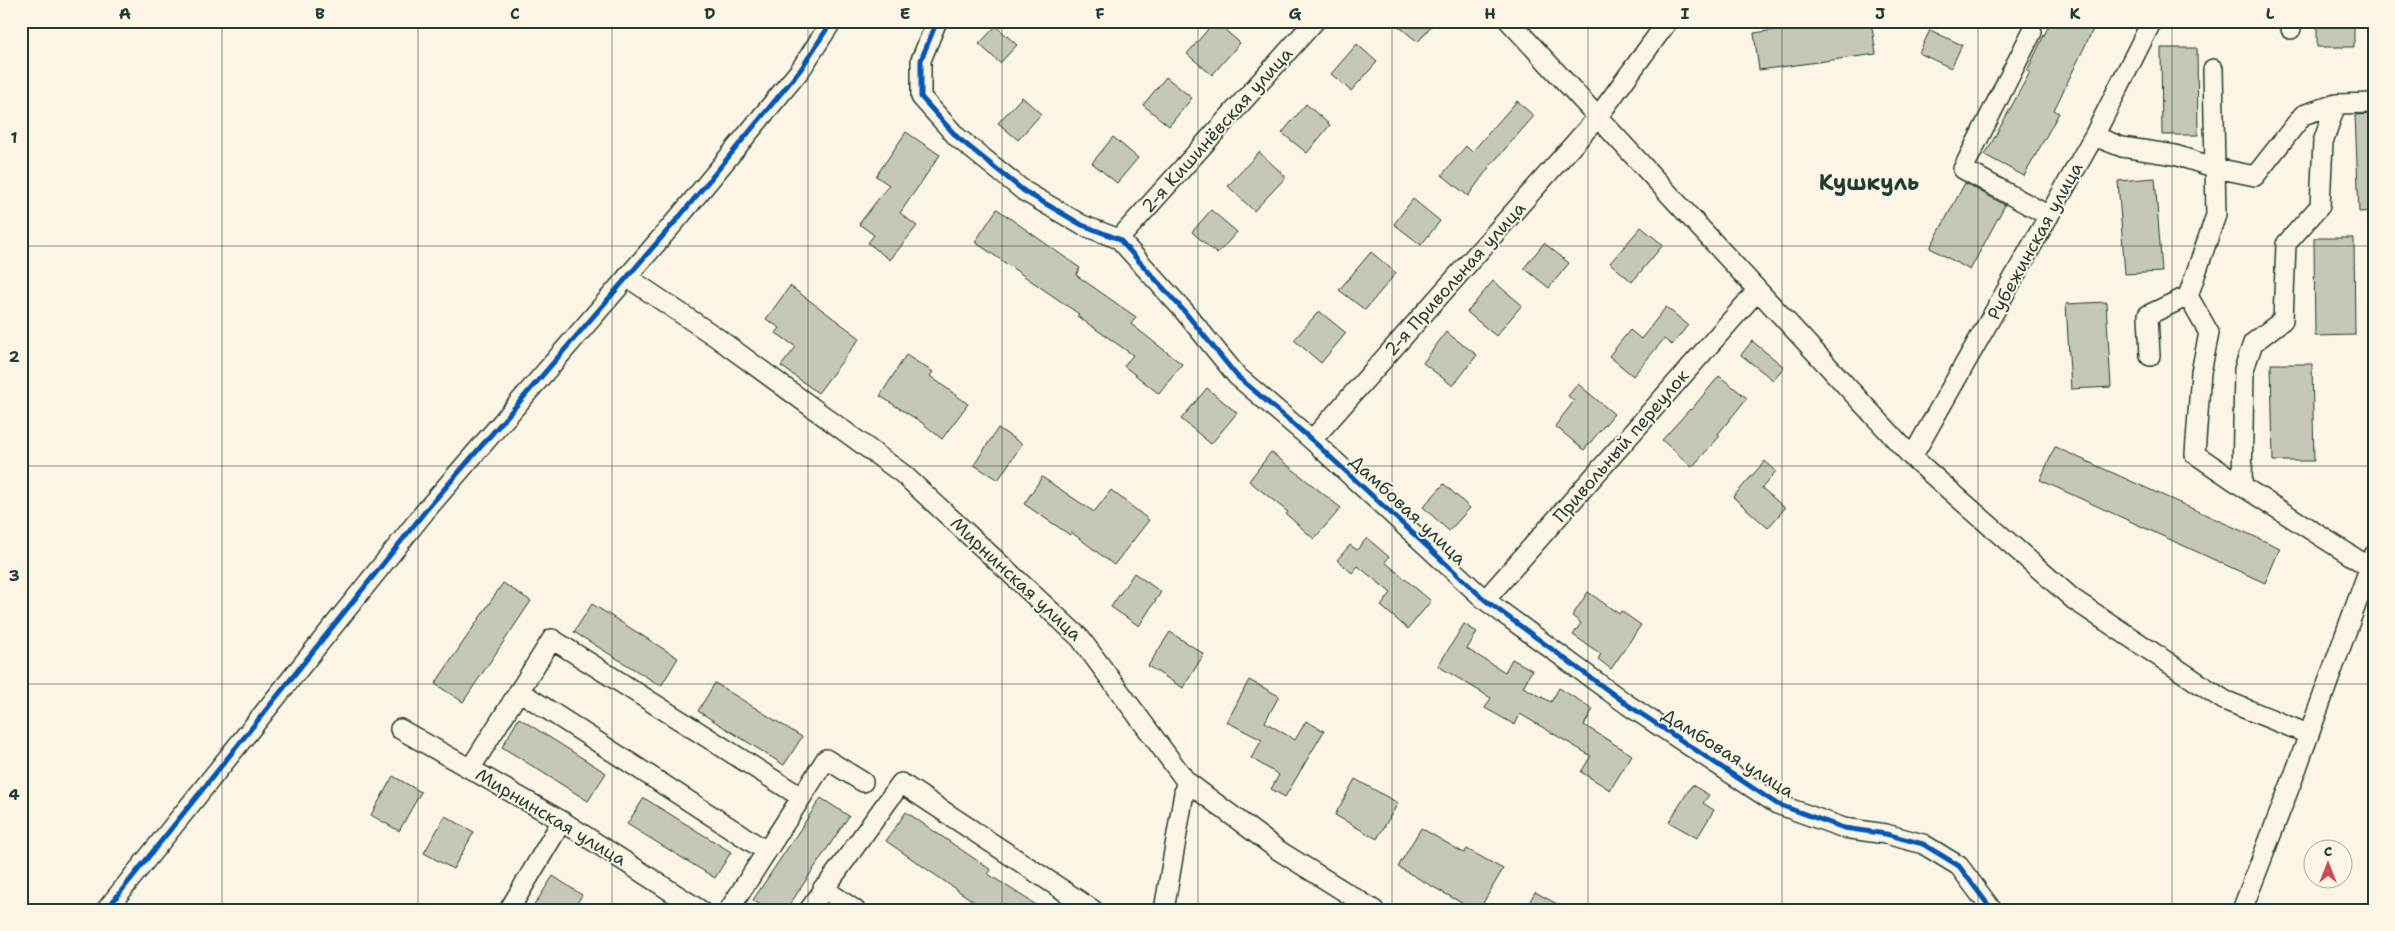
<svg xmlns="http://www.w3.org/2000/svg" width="2395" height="931" font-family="'Shantell Sans',sans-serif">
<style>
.building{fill:#c5c7b9;stroke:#1f3d34}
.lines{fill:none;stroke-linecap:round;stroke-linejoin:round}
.minor-casing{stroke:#1f3d34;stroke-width:22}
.minor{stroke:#fcf5e5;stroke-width:19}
.cycleway-casing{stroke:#fcf5e5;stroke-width:8}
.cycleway{stroke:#0057b8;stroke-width:5}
.grid{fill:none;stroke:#1f3d34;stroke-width:1;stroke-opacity:0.55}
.labels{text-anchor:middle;stroke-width:4;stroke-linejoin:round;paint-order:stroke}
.street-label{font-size:18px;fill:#1f3d34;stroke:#fcf5e5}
.district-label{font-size:22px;font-weight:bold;fill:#1f3d34;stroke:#fcf5e5}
.neatline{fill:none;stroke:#1f3d34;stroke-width:2}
.grid-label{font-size:16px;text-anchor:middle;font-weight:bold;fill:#1f3d34}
</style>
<rect width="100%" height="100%" fill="#fcf5e5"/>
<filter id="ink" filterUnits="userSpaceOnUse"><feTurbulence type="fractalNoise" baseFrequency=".02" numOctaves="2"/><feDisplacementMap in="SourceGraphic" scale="10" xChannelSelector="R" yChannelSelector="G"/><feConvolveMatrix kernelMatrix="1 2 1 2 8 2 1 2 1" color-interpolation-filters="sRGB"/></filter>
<g filter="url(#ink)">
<path class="building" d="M 1215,21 L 1240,43 L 1212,75 L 1187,54 Z
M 1392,21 L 1435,21 L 1418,42 Z
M 1839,21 L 1871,21 L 1876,54 L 1759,70 L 1754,33 Z
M 2051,21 L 2097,21 L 2054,110 L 2059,113 L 2024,176 L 1985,155 L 2030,72 L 2027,71 Z
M 2317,21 L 2354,21 L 2354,47 L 2317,47 Z
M 996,26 L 1017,45 L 1000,63 L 979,44 Z
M 1930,30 L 1962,45 L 1951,68 L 1919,53 Z
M 1357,44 L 1377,62 L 1351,91 L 1331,74 Z
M 2161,48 L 2197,48 L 2198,135 L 2162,135 Z
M 1166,77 L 1192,98 L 1169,126 L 1143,105 Z
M 1022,97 L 1041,114 L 1018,140 L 998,123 Z
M 1517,101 L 1534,116 L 1490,166 L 1468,196 L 1442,175 L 1466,146 L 1472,152 Z
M 1306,104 L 1330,125 L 1307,153 L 1282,133 Z
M 2374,114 L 2374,211 L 2359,212 L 2355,115 Z
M 906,132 L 940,155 L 900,213 L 917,226 L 890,260 L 868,243 L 874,235 L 859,224 L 889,185 L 876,176 Z
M 1113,137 L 1138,158 L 1117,183 L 1092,163 Z
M 1259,152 L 1286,177 L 1254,211 L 1228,186 Z
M 2155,178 L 2162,272 L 2125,274 L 2118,181 Z
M 1965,183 L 2005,205 L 1970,270 L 1930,248 Z
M 1413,199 L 1440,221 L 1421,245 L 1394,224 Z
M 997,209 L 1080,268 L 1076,275 L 1136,317 L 1131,324 L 1182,364 L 1159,394 L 1124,366 L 1133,355 L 1077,316 L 1079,314 L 975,242 Z
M 1211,210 L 1237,232 L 1217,254 L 1192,232 Z
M 1641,227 L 1663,245 L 1632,282 L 1610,263 Z
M 2314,238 L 2354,238 L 2355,335 L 2315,336 Z
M 1544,243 L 1569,263 L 1549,288 L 1524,268 Z
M 1371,252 L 1396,273 L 1365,310 L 1339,290 Z
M 1493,281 L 1522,305 L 1496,336 L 1467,312 Z
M 790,286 L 860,338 L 818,393 L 781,366 L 796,347 L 776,333 L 780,328 L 766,319 Z
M 2106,302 L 2111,387 L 2071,389 L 2066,304 Z
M 1666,307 L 1688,325 L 1672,345 L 1664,339 L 1633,376 L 1609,356 L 1630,330 L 1641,339 Z
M 1319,311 L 1346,333 L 1321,363 L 1294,340 Z
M 1446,332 L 1477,355 L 1453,386 L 1423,363 Z
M 1752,341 L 1784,367 L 1773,380 L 1741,355 Z
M 906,355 L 933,372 L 930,376 L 968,404 L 942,439 L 921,422 L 880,396 Z
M 2271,364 L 2312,364 L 2314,461 L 2273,461 Z
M 1719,376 L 1747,398 L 1718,434 L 1720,436 L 1692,467 L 1662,440 L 1690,409 L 1691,410 Z
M 1578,384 L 1614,414 L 1584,450 L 1555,426 L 1574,401 L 1568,396 Z
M 1207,388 L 1237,413 L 1211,444 L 1181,419 Z
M 998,428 L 1022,444 L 998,480 L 974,465 Z
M 2055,447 L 2280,548 L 2265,583 L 2040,480 Z
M 1271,452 L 1341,508 L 1314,539 L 1286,514 L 1288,512 L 1249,481 Z
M 1765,461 L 1776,471 L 1762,488 L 1785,508 L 1768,528 L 1733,497 Z
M 1042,477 L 1094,512 L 1111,490 L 1149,520 L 1114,565 L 1071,532 L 1070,535 L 1024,504 Z
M 1444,484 L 1470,508 L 1449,531 L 1423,507 Z
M 1367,538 L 1389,557 L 1385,562 L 1431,601 L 1408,629 L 1381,606 L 1391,593 L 1358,566 L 1352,573 L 1337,560 L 1350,545 L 1357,550 Z
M 1134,573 L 1161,592 L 1139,626 L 1111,607 Z
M 503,583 L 531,601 L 463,702 L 435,684 Z
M 1588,592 L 1619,614 L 1621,611 L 1641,625 L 1611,669 L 1598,659 L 1601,654 L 1573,635 L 1581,623 L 1572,616 Z
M 592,604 L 678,658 L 661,686 L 574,632 Z
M 1464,624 L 1477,632 L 1467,649 L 1505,672 L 1512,659 L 1532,670 L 1523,687 L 1551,702 L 1559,688 L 1593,709 L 1584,725 L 1632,755 L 1610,790 L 1581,772 L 1591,756 L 1520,714 L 1515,725 L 1485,708 L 1491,698 L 1438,666 Z
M 1170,632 L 1204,654 L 1183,688 L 1148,666 Z
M 1249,680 L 1279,696 L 1265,722 L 1295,740 L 1306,721 L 1324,731 L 1285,797 L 1271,789 L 1279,775 L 1251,758 L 1262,740 L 1227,722 Z
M 715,683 L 802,737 L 784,765 L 698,711 Z
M 519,718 L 606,773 L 588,801 L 502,747 Z
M 393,776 L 421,792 L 399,831 L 371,815 Z
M 1355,779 L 1398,803 L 1377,839 L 1335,815 Z
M 1692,785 L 1709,795 L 1703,803 L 1714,810 L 1697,838 L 1669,822 Z
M 644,798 L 731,852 L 715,878 L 627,824 Z
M 821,798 L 849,816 L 786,910 L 768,910 L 753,900 Z
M 906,812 L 991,870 L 988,874 L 1044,910 L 986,910 L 886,841 Z
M 445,816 L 474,832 L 453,869 L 424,853 Z
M 1421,828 L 1464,853 L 1467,849 L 1503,869 L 1479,910 L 1474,910 L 1398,867 Z
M 553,876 L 582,895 L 573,910 L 531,910 Z
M 1535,892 L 1568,910 L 1525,910 Z"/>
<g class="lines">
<g class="minor-casing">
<path id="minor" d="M 937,21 L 921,60 L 921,97 L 957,137 L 1024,191 L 1082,225 L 1119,239 L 1184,311 L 1237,376 L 1312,440 L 1485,600 L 1628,705 L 1777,804 L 1844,828 L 1886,834 L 1923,844 L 1959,866 L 1992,910
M 1509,21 L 1912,457 L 2073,599 L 2224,700 L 2308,734
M 2291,29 L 2292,21
M 2032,32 L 1963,169 L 2049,216
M 2213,69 L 2216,215 L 2188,296 L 2209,333 L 2201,372 L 2195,454 L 2242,486
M 2336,104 L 2323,142 L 2320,206 L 2286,244 L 2283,320 L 2253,343 L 2244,369 L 2242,486 L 2369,567
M 2094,136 L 2122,147 L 2175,155 L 2216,168 L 2255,176 L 2303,115 L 2336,104 L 2374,103
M 1119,239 L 1315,21
M 627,277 L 716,337 L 903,474 L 1080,638 L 1186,781 L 1278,850 L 1374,910
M 2150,356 L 2148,315 L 2188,296
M 1312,440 L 1597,118 L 1668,21
M 1912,457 L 2094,136 L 2152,21
M 1485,600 L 1757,291
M 519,691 L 766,851
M 400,729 L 562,821 L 700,910
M 470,769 L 552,639 L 801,797
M 823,888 L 855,910
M 106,910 L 427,509 L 680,216 L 801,69 L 832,21
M 509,910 L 562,821
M 729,910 L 826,759 L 863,782
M 809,910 L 901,783 L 1093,910
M 1164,910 L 1186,781
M 2242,910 L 2295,773 L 2374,555"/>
</g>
<use href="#minor" class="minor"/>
<g class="cycleway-casing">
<path id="cycleway" d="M 937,21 L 921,60 L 921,97 L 957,137 L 1024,191 L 1082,225 L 1119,239 L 1184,311 L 1237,376 L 1312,440 L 1485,600 L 1628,705 L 1777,804 L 1844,828 L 1886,834 L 1923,844 L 1959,866 L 1992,910
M 106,910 L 427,509 L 680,216 L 801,69 L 832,21"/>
</g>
<use href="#cycleway" class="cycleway"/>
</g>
</g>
<path class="grid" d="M 222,21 L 222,910M 418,21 L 418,910M 612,21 L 612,910M 808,21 L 808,910M 1002,21 L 1002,910M 1198,21 L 1198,910M 1392,21 L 1392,910M 1588,21 L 1588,910M 1782,21 L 1782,910M 1978,21 L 1978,910M 2172,21 L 2172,910M 21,246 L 2374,246M 21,466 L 2374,466M 21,684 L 2374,684"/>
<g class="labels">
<g class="street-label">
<text transform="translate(1217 130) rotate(-48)" y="6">2-я Кишинёвская улица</text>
<text transform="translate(2035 241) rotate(-61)" y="6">Рубежинская улица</text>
<text transform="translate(1455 279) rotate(-48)" y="6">2-я Привольная улица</text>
<text transform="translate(1621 446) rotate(-49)" y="6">Привольный переулок</text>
<text transform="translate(1408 510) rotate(43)" y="6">Дамбовая улица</text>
<text transform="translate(1016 579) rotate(43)" y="6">Мирнинская улица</text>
<text transform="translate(1728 753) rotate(32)" y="6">Дамбовая улица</text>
<text transform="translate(551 817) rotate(31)" y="6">Мирнинская улица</text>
</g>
<g class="district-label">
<text x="1869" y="190">Кушкуль</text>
</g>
</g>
<rect width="2395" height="931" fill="none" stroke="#fcf5e5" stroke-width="55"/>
<g transform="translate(2328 864)"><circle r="24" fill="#fcf5e5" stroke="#a4ab9e"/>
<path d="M0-4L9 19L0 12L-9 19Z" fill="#d1495b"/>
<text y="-8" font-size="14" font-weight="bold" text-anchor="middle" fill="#1f3d34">С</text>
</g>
<rect x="28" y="28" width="2340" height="876" class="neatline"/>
<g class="grid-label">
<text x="125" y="19">A</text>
<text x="320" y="19">B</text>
<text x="515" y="19">C</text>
<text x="710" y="19">D</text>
<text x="905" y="19">E</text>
<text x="1100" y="19">F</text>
<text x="1295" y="19">G</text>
<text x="1490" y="19">H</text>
<text x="1685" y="19">I</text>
<text x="1880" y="19">J</text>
<text x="2075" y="19">K</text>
<text x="2270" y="19">L</text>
<text x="14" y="143">1</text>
<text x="14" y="362">2</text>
<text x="14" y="581">3</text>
<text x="14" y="800">4</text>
</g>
</svg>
